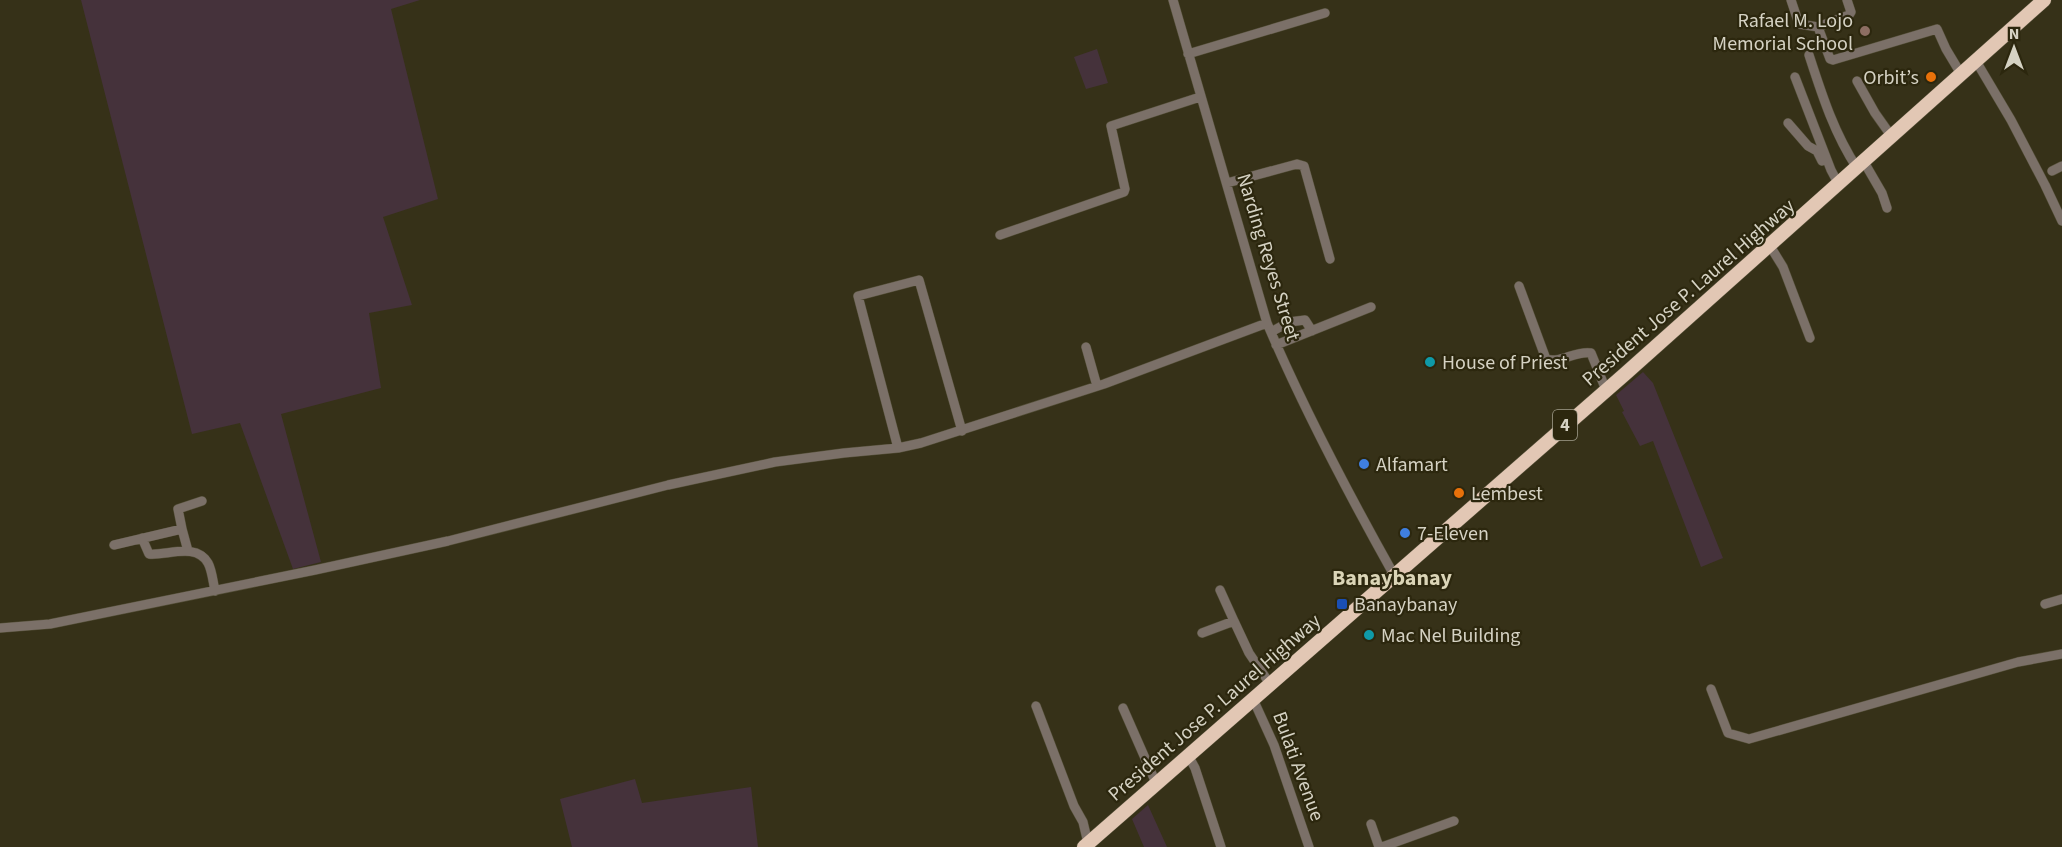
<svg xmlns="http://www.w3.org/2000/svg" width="2062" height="847" font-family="'Source Sans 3',sans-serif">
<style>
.industrial{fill:#45323b}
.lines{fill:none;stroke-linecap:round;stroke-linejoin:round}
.minor-casing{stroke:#534e37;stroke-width:10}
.highway-casing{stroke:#534e37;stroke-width:15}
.minor{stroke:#7b7068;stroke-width:9}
.highway{stroke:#e2c7b4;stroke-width:14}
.education-dot{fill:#8d6e63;stroke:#2c270e;stroke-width:2}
.food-dot{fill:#e8710a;stroke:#2c270e;stroke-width:2}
.culture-dot{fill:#0f9aa8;stroke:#2c270e;stroke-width:2}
.shop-dot{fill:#3f7fe0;stroke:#2c270e;stroke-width:2}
.transit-dot{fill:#1a4fb4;stroke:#2c270e;stroke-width:2}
.labels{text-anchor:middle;stroke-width:4.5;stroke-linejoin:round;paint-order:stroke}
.shield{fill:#2c270e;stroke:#a29f8d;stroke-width:1.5}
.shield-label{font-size:18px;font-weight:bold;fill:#d5d2c3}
.poi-label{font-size:20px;fill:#d5d2c3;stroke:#2c270e;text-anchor:start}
.street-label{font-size:20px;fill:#d5d2c3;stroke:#2c270e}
.quarter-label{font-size:22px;font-weight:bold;fill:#dbd5b7;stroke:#2c270e}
</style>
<rect width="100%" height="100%" fill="#363118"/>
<path class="industrial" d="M 81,0 L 420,0 L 391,9 L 438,199 L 383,217 L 412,305 L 369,313 L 381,388 L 281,414 L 321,562 L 293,569 L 240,423 L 192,434 Z
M 1097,49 L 1108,83 L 1086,89 L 1074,57 Z
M 1643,372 L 1653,383 L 1723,558 L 1701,567 L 1653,441 L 1640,446 L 1622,412 L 1624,411 L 1616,395 Z
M 635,779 L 642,803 L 751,787 L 758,847 L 572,847 L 560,799 Z
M 1148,805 L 1167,847 L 1144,847 L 1132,819 Z"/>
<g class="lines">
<g class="minor-casing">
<path id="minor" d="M 1173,0 L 1267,323 C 1304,410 1348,493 1394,575
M 1791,0 L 1799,24 L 1818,27
M 1847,0 L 1851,12 L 1849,15 L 1818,27 L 1830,59 L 1833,60 L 1937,29 L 1946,49 L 1961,74
M 1188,54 L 1325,13
M 1809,55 C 1822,95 1834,133 1857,168
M 1976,61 L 2011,120 L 2045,185 L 2062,221
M 1795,77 L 1831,170 L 1839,185
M 1857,81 L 1875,113 L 1892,137
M 1788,123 L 1808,146 L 1817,151 L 1822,161
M 1864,162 L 1882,193 L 1887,208
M 2052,171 L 2062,166
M 1227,183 L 1297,164 L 1304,166 L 1330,259
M 1000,235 L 1124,192 L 1125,189 L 1111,126 L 1200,97
M 1770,246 L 1783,267 L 1810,338
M 1519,286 L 1546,359 C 1560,364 1576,350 1591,353 L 1606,390
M 1271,332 L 1289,322 L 1305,320 L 1312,331
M 1276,345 L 1371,307
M 1086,347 L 1097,386
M 898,448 L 858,296 L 919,280 L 962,431
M 182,529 L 178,509 L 202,501
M 142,538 L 149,554 C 167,556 196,542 208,563 C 212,570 213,582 215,591
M 114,545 L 182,529 L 188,551
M 1220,590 L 1234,621
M 2045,604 L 2062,599
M 0,628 L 50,624 L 315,570 L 448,541 L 668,485 L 775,462 L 844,453 L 898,448 L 921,443 L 1104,384 L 1267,323
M 1202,633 L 1234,621 L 1249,653 L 1270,684
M 1711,689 L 1728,733 L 1749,739 L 2018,662 L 2062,654
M 1253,699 L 1274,745 L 1309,847
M 1036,706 L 1074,806 L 1083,822 L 1088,843
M 1123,708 L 1156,783
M 1188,755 L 1195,768 L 1221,847
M 1371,824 L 1379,847
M 1382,847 L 1454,821"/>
</g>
<g class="highway-casing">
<path id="highway" d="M 1084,847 L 1625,374 L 2044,0"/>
</g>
<use href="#minor" class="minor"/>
<use href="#highway" class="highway"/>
</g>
<circle class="education-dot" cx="1865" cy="31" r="6"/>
<g class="food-dot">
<circle cx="1931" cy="77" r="6"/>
<circle cx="1459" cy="493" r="6"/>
</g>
<g class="culture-dot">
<circle cx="1430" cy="362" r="6"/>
<circle cx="1369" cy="635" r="6"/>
</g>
<g class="shop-dot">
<circle cx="1364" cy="464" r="6"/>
<circle cx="1405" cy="533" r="6"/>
</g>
<rect class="transit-dot" x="1336" y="598" width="12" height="12" rx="3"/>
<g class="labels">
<rect class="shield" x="1553" y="410" width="24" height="30" rx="4.5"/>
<g class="shield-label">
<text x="1565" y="431">4</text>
</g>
<g class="poi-label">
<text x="1853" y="27" text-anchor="end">Rafael M. Lojo<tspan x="1853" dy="23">Memorial School</tspan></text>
<text x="1919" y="84" text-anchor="end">Orbit’s</text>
<text x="1442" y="369">House of Priest</text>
<text x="1376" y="471">Alfamart</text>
<text x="1471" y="500">Lembest</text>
<text x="1417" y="540">7-Eleven</text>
<text x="1354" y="611">Banaybanay</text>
<text x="1381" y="642">Mac Nel Building</text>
</g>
<g class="street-label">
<text transform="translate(1269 257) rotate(73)" y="7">Narding Reyes Street</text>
<text transform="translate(1688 292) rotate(-41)" y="7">President Jose P. Laurel Highway</text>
<text transform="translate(1214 707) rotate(-41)" y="7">President Jose P. Laurel Highway</text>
<text transform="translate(1299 766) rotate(70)" y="7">Bulati Avenue</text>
</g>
<g class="quarter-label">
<text x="1392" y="585">Banaybanay</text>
</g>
</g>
<g transform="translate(2014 48)" stroke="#2c270e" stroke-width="4.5" paint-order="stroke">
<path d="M0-4.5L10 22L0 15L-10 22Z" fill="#d5d2c3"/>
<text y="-9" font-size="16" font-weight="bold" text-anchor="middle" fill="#d5d2c3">N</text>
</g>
</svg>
